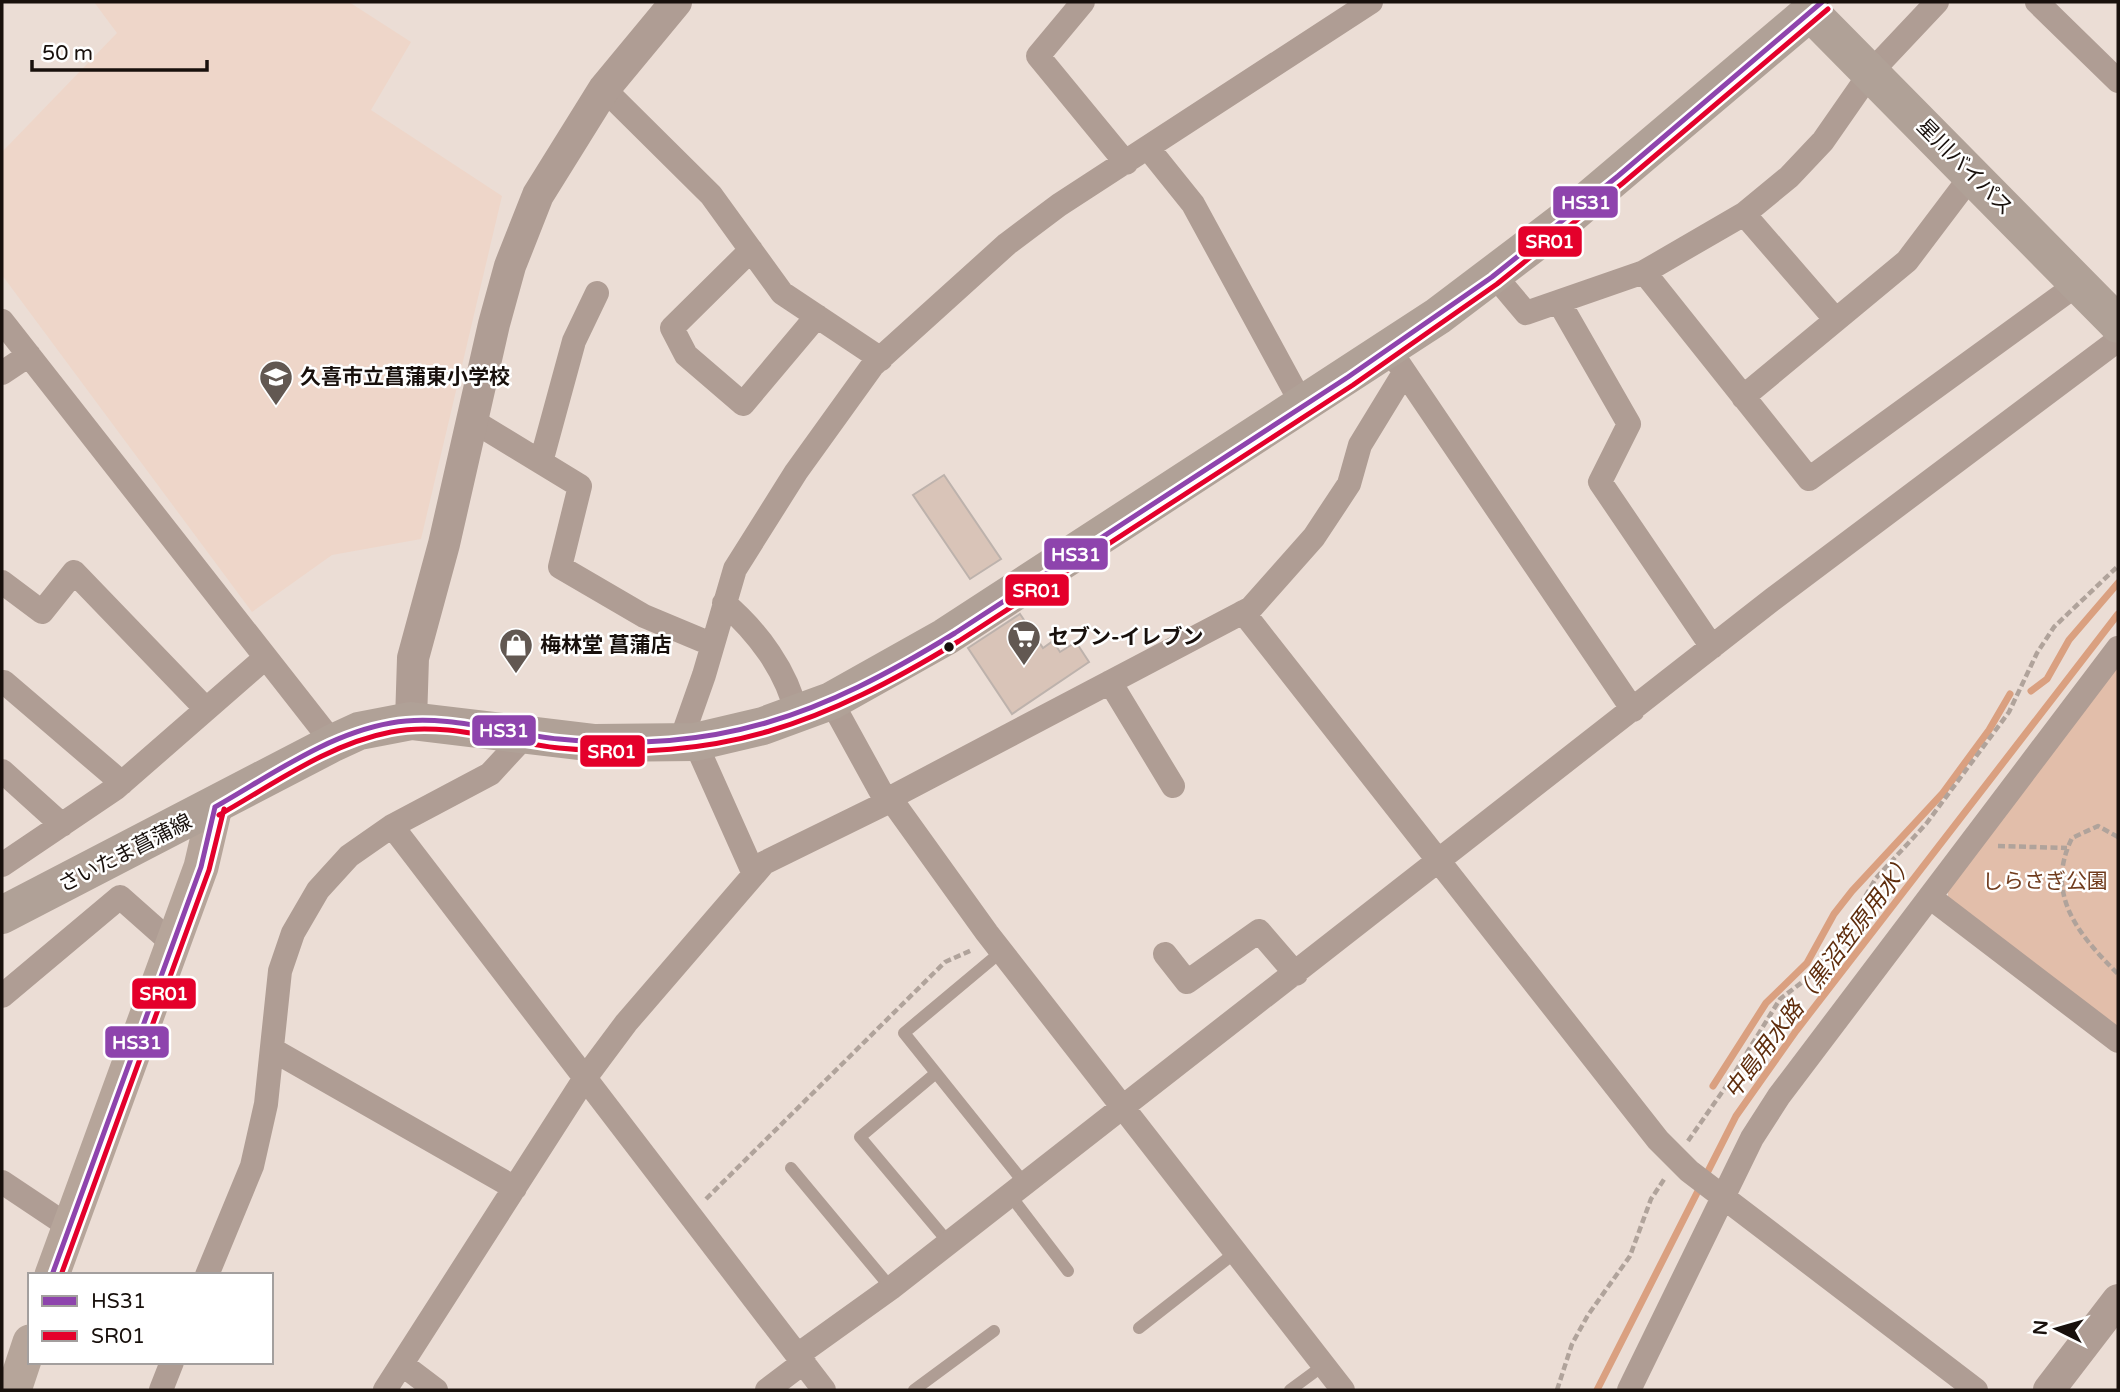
<svg xmlns="http://www.w3.org/2000/svg" width="2120" height="1392" font-family="'Varela Round','Noto Sans JP',sans-serif">
<style>
.built{fill:#eed6c9}
.green{fill:#e2beaa}
.lines{fill:none;stroke-linecap:round;stroke-linejoin:round}
.stream{stroke:#daa080;stroke-width:7}
.building{fill:#d9c4b8;stroke:#bdb2ac;stroke-width:2}
.path{stroke:#b0a39b;stroke-width:4.5;stroke-dasharray:7 3.5;stroke-linecap:butt}
.service{stroke:#af9d94;stroke-width:12}
.minor{stroke:#af9d94;stroke-width:24}
.tertiary{stroke:#af9d94;stroke-width:32}
.secondary{stroke:#b6a59a;stroke-width:35}
.primary{stroke:#b0a197;stroke-width:38}
.bus-1-casing{stroke:#fff;stroke-width:10}
.bus-2-casing{stroke:#fff;stroke-width:10}
.bus-1{stroke:#8e44ad;stroke-width:5}
.bus-2{stroke:#e4002b;stroke-width:5}
.bus-dot{fill:#18100c;stroke:#fff;stroke-width:2.5}
.labels{text-anchor:middle;stroke-width:5;stroke-linejoin:round;paint-order:stroke}
.street-label{font-size:21px;fill:#18100c;stroke:#fff}
.poi-label{font-size:21px;font-weight:bold;fill:#18100c;stroke:#fff;text-anchor:start}
.park-label{font-size:21px;fill:#6f3b1d;stroke:#fff}
.water-label{font-size:23px;font-style:italic;fill:#5f2d0d;stroke:#fff}
.line-badge{stroke:#fff;stroke-width:2.5}
.badge-label{font-size:19px;text-anchor:middle;font-weight:bold;fill:#fff}
</style>
<rect width="100%" height="100%" fill="#ebddd5"/>
<path class="built" d="M 94,2 L 349,2 L 411,42 L 371,110 L 502,196 L 421,539 L 332,555 L 252,612 L 2,275 L 2,152 L 117,33 Z"/>
<path class="green" d="M 2118,664 L 2118,1031 L 1948,899 L 1948,890 Z"/>
<g class="lines">
<path class="stream" d="M 2031,691 L 2047,679 L 2069,640 L 2118,583
M 1713,1086 L 1766,1003 L 1807,963 L 1834,914 L 1852,891 L 1942,794 L 1989,730 L 2010,694
M 1597,1390 L 1736,1116 L 1796,1031 L 2118,614"/>
</g>
<path class="building" d="M 944,475 L 1001,559 L 970,579 L 913,495 Z
M 1020,614 L 1043,648 L 1053,641 L 1060,652 L 1076,642 L 1089,662 L 1012,714 L 968,648 Z"/>
<g class="lines">
<path class="path" d="M 2118,837 L 2098,826 L 2072,838 C 2044,895 2079,935 2118,974
M 1998,846 L 2067,848
M 1688,1141 L 1727,1085 L 1780,999 L 1809,977 L 1848,926 L 1876,878 L 1926,824 L 2009,712 L 2037,653 L 2054,627 L 2118,566
M 706,1199 L 945,962 L 972,950
M 1557,1390 L 1572,1344 L 1588,1315 L 1630,1256 L 1651,1199 L 1665,1178"/>
<path class="service" d="M 1002,951 L 904,1033 L 1025,1184
M 936,1073 L 860,1137 L 949,1243
M 791,1168 L 891,1288
M 1010,1195 L 1068,1271
M 1139,1328 L 1236,1252
M 914,1390 L 994,1331
M 1290,1390 L 1324,1365"/>
<path class="minor" d="M 1083,2 L 1038,56 L 1126,163
M 2037,2 L 2118,81
M 604,89 L 711,195 L 782,293 L 881,359
M 1148,148 L 1193,204 L 1303,406
M 1744,214 L 1836,320
M 751,250 L 672,328 L 686,355 L 743,404 L 817,316
M 1644,272 L 1809,479 L 2079,283
M 1494,275 L 1526,313 L 1644,272 L 1744,214 L 1789,177 L 1823,141 L 1871,72 L 1937,2
M 1559,302 L 1629,424 L 1600,482 L 1712,647
M 2,321 L 333,743
M 1397,361 L 1633,710
M 2,373 L 29,355
M 1743,397 L 1907,261 L 1972,175
M 470,419 L 580,486 L 560,567 L 644,616 L 711,644
M 541,462 L 574,341 L 597,293
M 2,582 L 42,612 L 74,572 L 206,709
M 724,603 C 758,632 787,671 797,715
M 1243,612 L 1658,1140 L 1689,1171 L 1976,1390
M 4,682 L 122,783
M 1110,682 L 1173,786
M 831,701 L 886,801
M 695,742 L 754,874
M 680,743 L 704,675 L 735,569 L 796,472 L 873,365 L 1007,244 L 1059,205 L 1371,2
M 2,771 L 62,825
M 890,798 L 987,933 L 1343,1390
M 392,826 L 824,1390
M 2,865 L 116,788 L 265,658
M 1931,898 L 2118,1041
M 1165,954 L 1187,982 L 1259,931 L 1296,974
M 2,996 L 120,897 L 173,944
M 273,1050 L 515,1188
M 2,1182 L 68,1226
M 207,1275 L 252,1166 L 266,1104 L 280,971 L 293,933 L 318,890 L 349,856 L 392,826 L 490,774 L 526,735
M 799,1354 L 891,1288 L 1773,599 L 2118,340
M 403,1365 L 436,1390
M 161,1390 L 172,1362
M 385,1390 L 585,1078 L 626,1023 L 764,863 L 882,805 L 890,798 L 1251,608 L 1314,537 L 1349,484 L 1360,445 L 1404,373
M 767,1390 L 804,1362
M 1629,1390 L 1752,1138 L 1779,1096 L 2118,648"/>
<path class="tertiary" d="M 411,721 L 413,658 L 444,544 L 494,324 L 510,266 L 538,195 L 604,89 L 676,2
M 2049,1390 L 2118,1300"/>
<path class="secondary" d="M 52,1275 L 201,867 L 215,807
M 14,1390 L 30,1342"/>
<path class="primary" d="M 2,915 L 333,743 L 359,731 L 411,721 L 595,743 L 695,742 L 763,726 L 831,701 L 945,637 L 1438,316 L 1562,222 L 1810,12 L 2118,324"/>
<g class="bus-1-casing">
<path id="bus-1" d="M 215,807 C 270,776 327,734 391,723 C 446,713 505,734 559,739 C 719,754 820,716 955,633 L 1348,377 L 1492,277 L 1618,176 L 1822,2
M 52,1275 L 201,867 L 215,807"/>
</g>
<g class="bus-2-casing">
<path id="bus-2" d="M 219,815 C 274,784 328,744 391,732 C 445,721 504,742 559,748 C 721,763 823,724 959,641 L 1353,385 L 1497,284 L 1623,183 L 1828,9
M 61,1275 L 209,870 L 224,809"/>
</g>
<use href="#bus-1" class="bus-1"/>
<use href="#bus-2" class="bus-2"/>
</g>
<defs>
<g id="school-pin" transform="scale(1.75)"><path d="M0 17L-7.5 6A9.5 9.5 0 1 1 7.5 6Z" fill="#625852" stroke="#fff"/><path d="M0-5L7-2L0 1L-7-2ZM-4 1L0 2.5L4 1V4Q0 6-4 4Z" fill="#fff"/></g>
<g id="supermarket-pin" transform="scale(1.75)"><path d="M0 17L-7.5 6A9.5 9.5 0 1 1 7.5 6Z" fill="#625852" stroke="#fff"/><path d="M-6-5.5h2.5l.6 2H6L4.5 2H-2.5L-4.4-4H-6ZM-1.5 3.2a1.3 1.3 0 1 0 .1 0ZM3 3.2a1.3 1.3 0 1 0 .1 0Z" fill="#fff"/></g>
<g id="shop-pin" transform="scale(1.75)"><path d="M0 17L-7.5 6A9.5 9.5 0 1 1 7.5 6Z" fill="#625852" stroke="#fff"/><path d="M-5-2.5h2.3a2.7 3.5 0 0 1 5.4 0H5L5.5 6h-11ZM-1.5-2.5h3a1.5 2.3 0 0 0-3 0Z" fill="#fff"/></g>
</defs>
<g fill-rule="evenodd">
<use href="#school-pin" x="276" y="377"/>
<use href="#supermarket-pin" x="1024" y="637"/>
<use href="#shop-pin" x="516" y="645"/>
</g>
<circle class="bus-dot" cx="949" cy="647" r="6"/>
<g class="labels">
<g class="street-label">
<text transform="translate(1965 167) rotate(45)" y="7">星川バイパス</text>
<text transform="translate(125 853) rotate(-27)" y="7">さいたま菖蒲線</text>
</g>
<g class="poi-label">
<text x="300" y="384">久喜市立菖蒲東小学校</text>
<text x="1048" y="644">セブン-イレブン</text>
<text x="540" y="652">梅林堂 菖蒲店</text>
</g>
<g class="park-label">
<text x="2045" y="888">しらさぎ公園</text>
</g>
<g class="water-label">
<text transform="translate(1819 976) rotate(-53)" y="8">中島用水路（黒沼笠原用水）</text>
</g>
</g>
<g class="line-badge">
<rect x="1552" y="185" width="67" height="34" rx="7" fill="#8e44ad"/>
<rect x="1517" y="225" width="66" height="33" rx="7" fill="#e4002b"/>
<rect x="1043" y="537" width="66" height="34" rx="7" fill="#8e44ad"/>
<rect x="1004" y="573" width="66" height="34" rx="7" fill="#e4002b"/>
<rect x="471" y="714" width="66" height="33" rx="7" fill="#8e44ad"/>
<rect x="579" y="734" width="67" height="34" rx="7" fill="#e4002b"/>
<rect x="131" y="977" width="66" height="33" rx="7" fill="#e4002b"/>
<rect x="104" y="1025" width="66" height="34" rx="7" fill="#8e44ad"/>
</g>
<g class="badge-label">
<text x="1586" y="209">HS31</text>
<text x="1550" y="248">SR01</text>
<text x="1076" y="561">HS31</text>
<text x="1037" y="597">SR01</text>
<text x="504" y="737">HS31</text>
<text x="612" y="758">SR01</text>
<text x="164" y="1000">SR01</text>
<text x="137" y="1049">HS31</text>
</g>
<rect width="2120" height="1392" fill="none" stroke="#18100c" stroke-width="7"/>
<rect x="28" y="1273" width="245" height="91" fill="#ffffff" stroke="#a39f9e" stroke-width="2"/>
<rect x="42" y="1296" width="35" height="10" fill="#8e44ad" stroke="#a39f9e" stroke-width="2"/>
<text x="91" y="1308" font-size="21" fill="#18100c">HS31</text>
<rect x="42" y="1331" width="35" height="10" fill="#e4002b" stroke="#a39f9e" stroke-width="2"/>
<text x="91" y="1343" font-size="21" fill="#18100c">SR01</text>
<g transform="translate(2057 1329) rotate(275)" stroke="#ffffff" stroke-width="5" paint-order="stroke">
<path d="M0-5L12 26L0 18L-12 26Z" fill="#18100c"/>
<text y="-10" font-size="19" font-weight="bold" text-anchor="middle" fill="#18100c">N</text>
</g>
<path d="M32 60v10h175v-10" fill="none" stroke="#18100c" stroke-width="3.5"/>
<text x="42" y="60" font-size="21" fill="#18100c" stroke="#ffffff" stroke-width="5" paint-order="stroke">50 m</text>
</svg>
